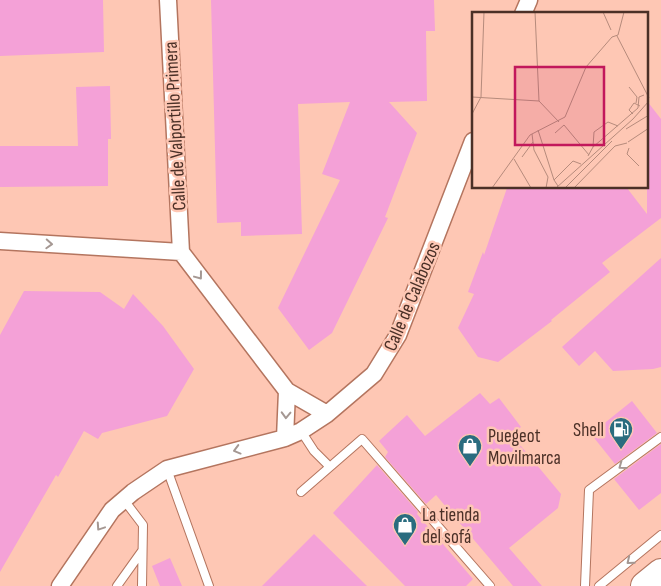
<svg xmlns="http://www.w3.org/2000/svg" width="661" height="586" font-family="'Sofia Sans Condensed',sans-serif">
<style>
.building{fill:#f4a1d7}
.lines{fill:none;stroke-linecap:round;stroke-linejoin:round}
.lane-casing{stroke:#b4755f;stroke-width:10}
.street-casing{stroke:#b4755f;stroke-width:19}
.highway-casing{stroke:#b4755f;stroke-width:30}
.lane{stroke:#fff;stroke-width:8}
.street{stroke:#fff;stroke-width:16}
.highway{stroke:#fff;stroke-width:28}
.oneway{stroke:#a59893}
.labels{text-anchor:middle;stroke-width:5;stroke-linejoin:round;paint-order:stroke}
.street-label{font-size:19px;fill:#4b3027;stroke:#fec7b4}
.poi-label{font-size:19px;fill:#4b3027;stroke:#fec7b4;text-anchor:start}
.inset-road{fill:none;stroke:#b68b7c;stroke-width:1}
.view{fill:#c2185b;fill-opacity:0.15;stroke:#c2185b;stroke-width:2.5}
.inset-edge{fill:none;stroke:#4b3027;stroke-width:2.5}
</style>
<rect width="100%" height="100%" fill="#fec7b4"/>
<path class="building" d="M 0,0 L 103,0 L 104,52 L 0,56 Z
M 211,0 L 434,0 L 435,31 L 426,31 L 427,101 L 389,102 L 417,133 L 385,217 L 388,218 L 332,333 L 309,350 L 278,308 L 340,180 L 322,174 L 350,102 L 298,104 L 302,234 L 241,236 L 241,222 L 217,223 Z
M 110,86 L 111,139 L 108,139 L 108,186 L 0,187 L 0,146 L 78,146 L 76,87 Z
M 647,101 L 661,119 L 661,218 L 602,263 L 610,272 L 551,320 L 552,321 L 498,362 L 478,357 L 458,328 L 474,294 L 468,292 L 483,252 L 484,255 L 507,188 L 627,188 L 647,214 Z
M 661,258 L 661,367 L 653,369 L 613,371 L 595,351 L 579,366 L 562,347 Z
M 24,291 L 100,292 L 124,309 L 133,294 L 163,326 L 194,369 L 167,416 L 102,433 L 98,439 L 84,431 L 58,477 L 56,475 L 0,572 L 0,335 Z
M 480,393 L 490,404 L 499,398 L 521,427 L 511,434 L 561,494 L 558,508 L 509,548 L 542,586 L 513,586 L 436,495 L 426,504 L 385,457 L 388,452 L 379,441 L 407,415 L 425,436 Z
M 632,401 L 657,433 L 615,464 L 591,434 Z
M 661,444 L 661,493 L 639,510 L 614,479 Z
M 377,465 L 418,512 L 417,514 L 473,579 L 466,586 L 405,586 L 333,513 Z
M 314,534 L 367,586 L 262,586 Z
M 170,558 L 182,586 L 160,586 L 152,566 Z"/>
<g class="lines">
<g class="lane-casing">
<path id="lane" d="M 301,431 L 314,451 L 329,466
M 167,469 L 209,586
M 301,492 L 362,439 L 490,586
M 124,500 L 143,525 L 142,586
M 117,586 L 142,551
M 585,586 L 589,490 L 661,437
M 599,586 L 661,535"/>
</g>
<g class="street-casing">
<path id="street" d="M 168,0 L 181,252
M 523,14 L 529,0
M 0,241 L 181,252 L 287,391 L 327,414
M 285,438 L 287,391
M 60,586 L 112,510 L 133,492 L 167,469 L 285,438 L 301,431 L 327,414 L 374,374 L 398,335 L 473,141"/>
</g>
<g class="highway-casing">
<path id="highway" d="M 645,586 L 661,573"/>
</g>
<use href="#lane" class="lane"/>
<use href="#street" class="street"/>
<use href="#highway" class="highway"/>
</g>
<defs><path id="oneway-chevron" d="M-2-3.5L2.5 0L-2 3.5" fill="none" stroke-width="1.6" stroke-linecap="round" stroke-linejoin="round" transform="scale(1.25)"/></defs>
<g class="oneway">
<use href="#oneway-chevron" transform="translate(49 244) rotate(3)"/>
<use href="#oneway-chevron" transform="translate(199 276) rotate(53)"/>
<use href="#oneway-chevron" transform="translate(286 415) rotate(92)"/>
<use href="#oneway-chevron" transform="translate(237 450) rotate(165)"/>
<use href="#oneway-chevron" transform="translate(622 466) rotate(144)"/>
<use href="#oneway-chevron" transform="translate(100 527) rotate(124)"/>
<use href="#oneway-chevron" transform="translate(630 561) rotate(141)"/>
</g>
<defs>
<g id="fuel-pin" transform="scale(1.25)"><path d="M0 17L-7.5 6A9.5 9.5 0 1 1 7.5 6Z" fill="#2a6c7f" stroke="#fec7b4"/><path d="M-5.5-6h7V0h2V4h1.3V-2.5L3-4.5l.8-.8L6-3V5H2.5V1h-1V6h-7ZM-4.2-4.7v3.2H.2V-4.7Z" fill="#fff"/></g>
<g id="shop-pin" transform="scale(1.25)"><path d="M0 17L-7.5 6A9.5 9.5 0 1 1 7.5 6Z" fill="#2a6c7f" stroke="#fec7b4"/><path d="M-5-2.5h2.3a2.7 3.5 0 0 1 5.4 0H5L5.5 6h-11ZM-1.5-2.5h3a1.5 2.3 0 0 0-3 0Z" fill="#fff"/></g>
</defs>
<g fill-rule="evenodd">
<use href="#fuel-pin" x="621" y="429"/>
<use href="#shop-pin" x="470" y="446"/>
<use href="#shop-pin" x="405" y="525"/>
</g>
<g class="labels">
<g class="street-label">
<text transform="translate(174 126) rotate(-93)" y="7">Calle de Valportillo Primera</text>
<text transform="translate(411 296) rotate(-67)" y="7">Calle de Calabozos</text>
</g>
<g class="poi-label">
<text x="604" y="436" text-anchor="end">Shell</text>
<text x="488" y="442">Puegeot<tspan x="488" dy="22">Movilmarca</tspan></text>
<text x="422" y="521">La tienda<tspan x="422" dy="22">del sofá</tspan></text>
</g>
</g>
<g transform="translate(472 12)">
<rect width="176" height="176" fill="#fec7b4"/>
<path class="inset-road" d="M 63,0 L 67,89M 131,0 L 139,18M 145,24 L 177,86M 140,25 L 146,23 L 152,0M 157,75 L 165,85 L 164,91M 0,85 L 67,89 L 87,110M 0,102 L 9,85 L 12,0M 161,102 L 157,98 L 162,91 L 168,94M 154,117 L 177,103M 66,118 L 82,168M 83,121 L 92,113 L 117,143M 60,122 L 62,138 L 76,165 L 74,176M 156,130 L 177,116M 121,135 L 122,120 L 136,110 L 146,114M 157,136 L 155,142 L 167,154M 116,144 L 121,135 L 166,96 L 167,85 L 172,83M 50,145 L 61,130M 42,147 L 59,176M 86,174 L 82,168 L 101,149 L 109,152M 20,176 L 58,123 L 93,105 L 114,55 L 140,25M 84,176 L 161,107 L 177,89M 93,176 L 140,129M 102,176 L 143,134 L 155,131"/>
<path class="view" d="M 43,55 L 132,55 L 132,133 L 43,133 Z"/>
<rect width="176" height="176" class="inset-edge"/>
</g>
</svg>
